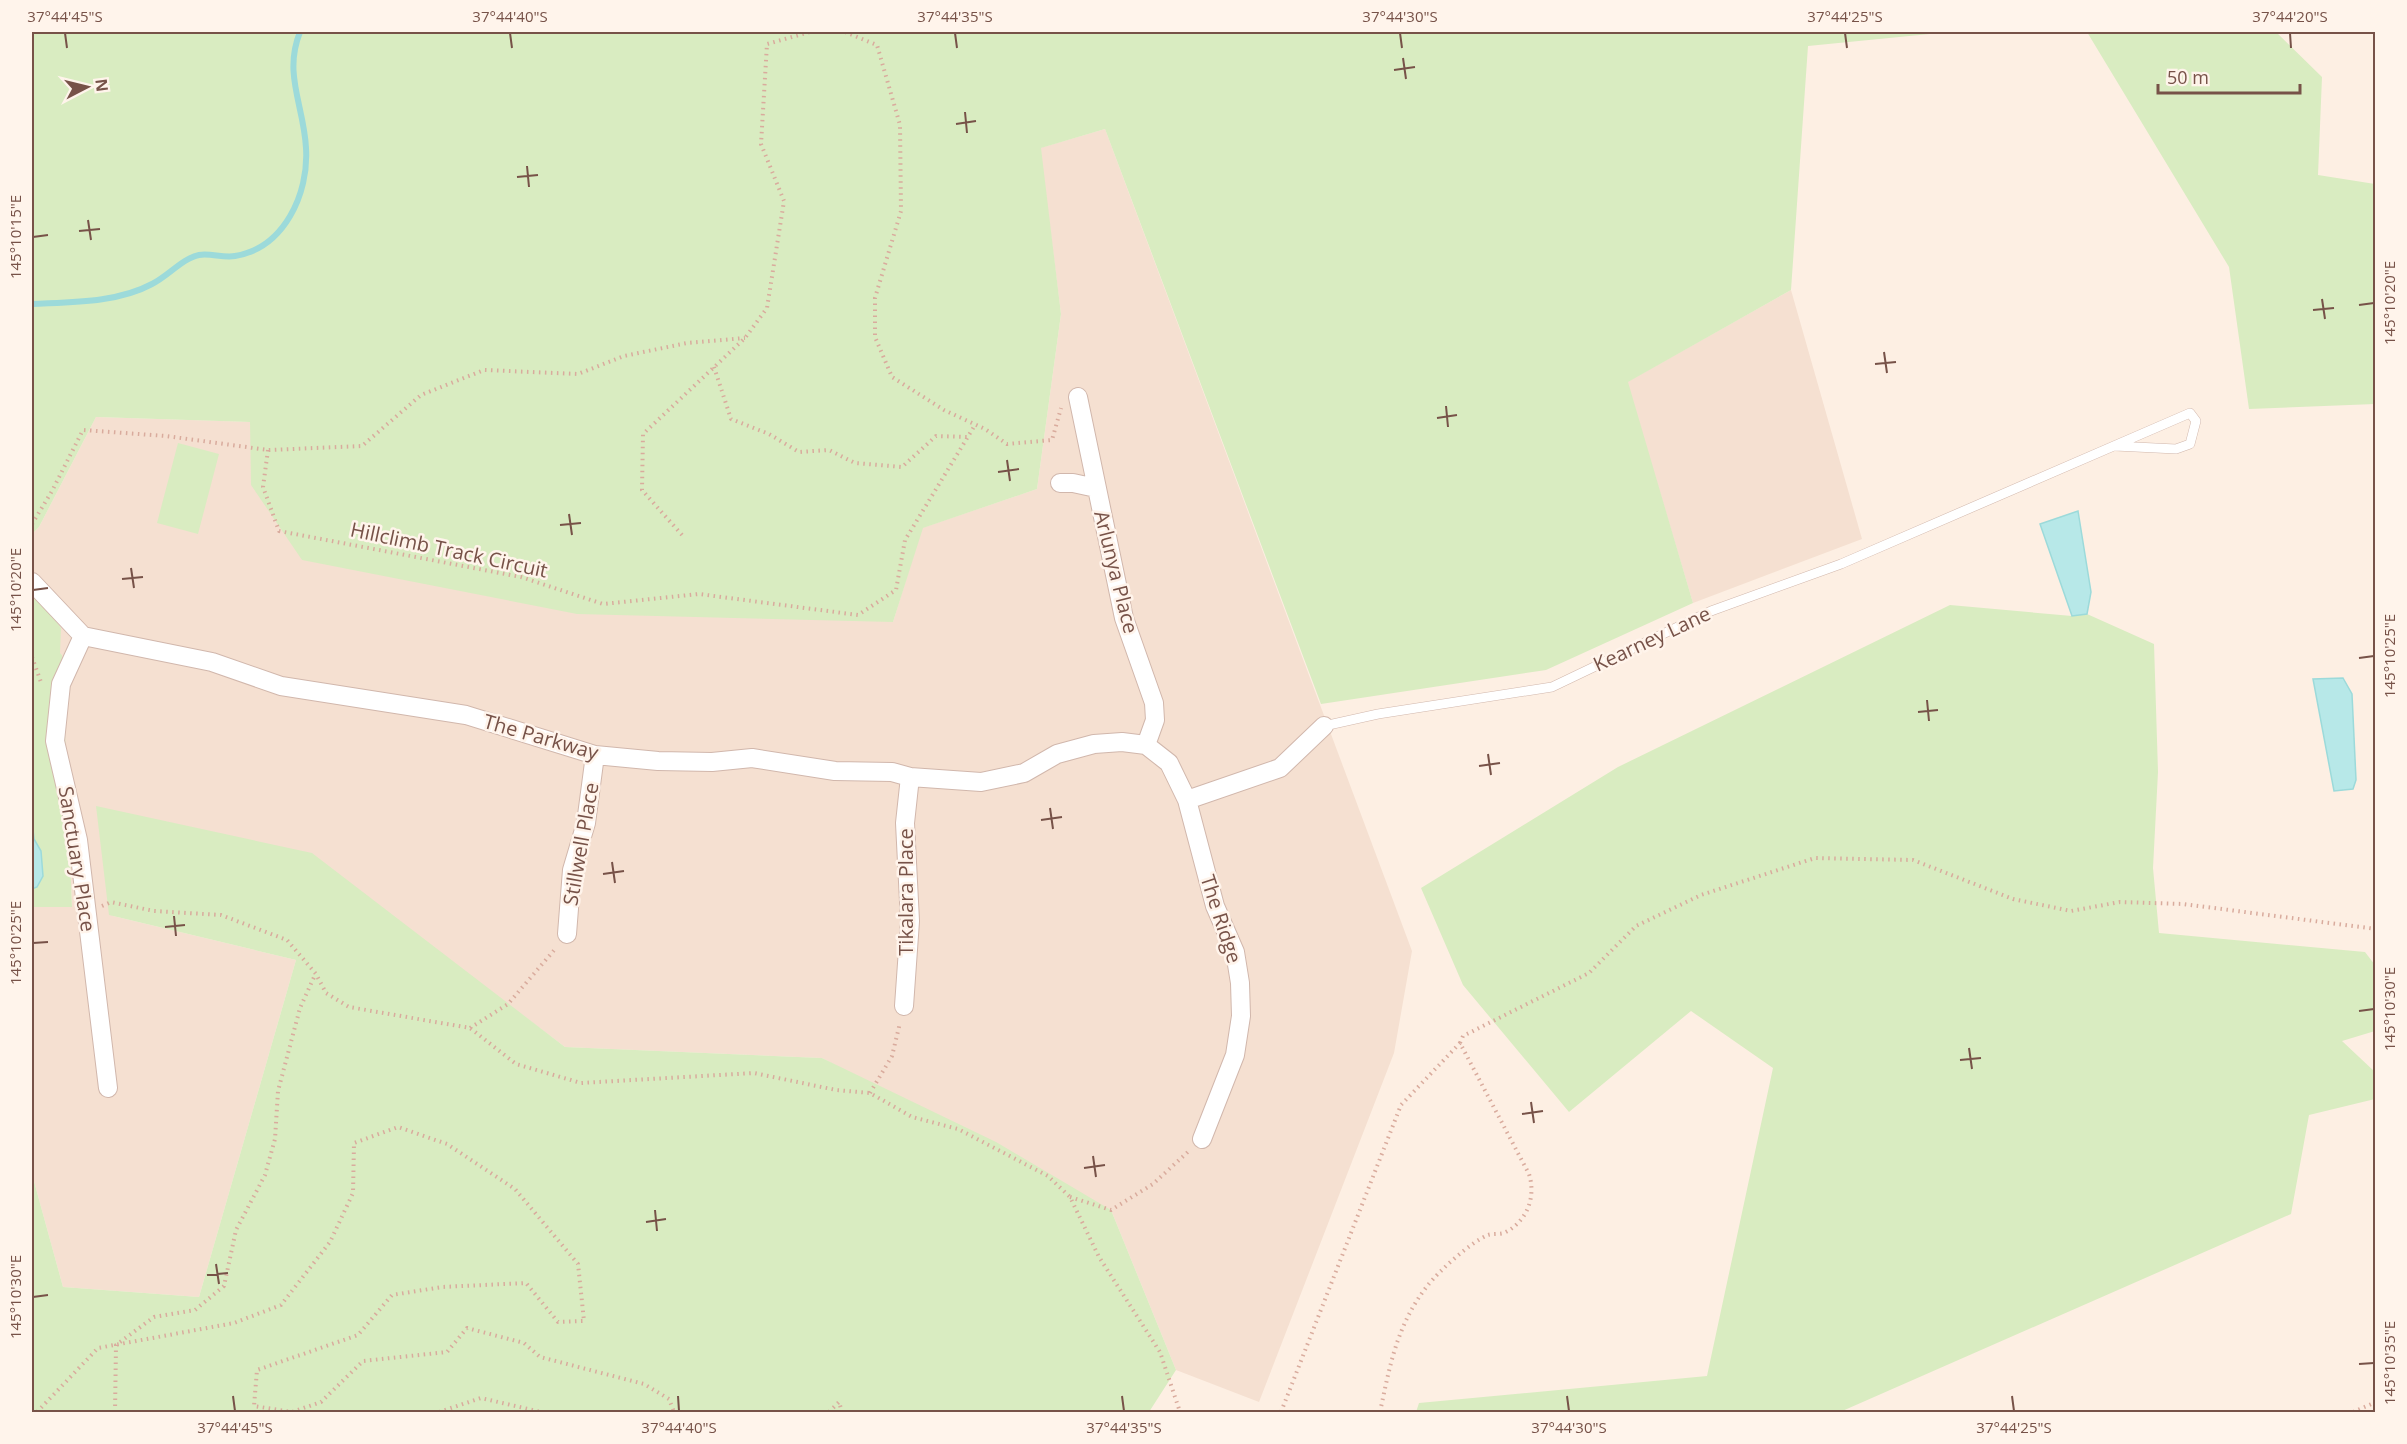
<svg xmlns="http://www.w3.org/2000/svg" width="2407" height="1444" font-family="'Open Sans',sans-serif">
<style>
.residential{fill:#f5e0d1}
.green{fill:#d9ecc1}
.water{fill:#b7e8e8;stroke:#9cdada;stroke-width:1.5}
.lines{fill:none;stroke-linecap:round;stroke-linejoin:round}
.stream{stroke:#9cdada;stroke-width:6}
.service-casing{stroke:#d1b7ac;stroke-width:10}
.minor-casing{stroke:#d1b7ac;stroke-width:20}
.path{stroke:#d9ab9d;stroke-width:4;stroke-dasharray:1.5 4.5;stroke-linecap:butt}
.service{stroke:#fff;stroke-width:9}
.minor{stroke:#fff;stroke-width:18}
.ticks{fill:none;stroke:#775248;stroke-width:2}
.labels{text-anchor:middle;stroke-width:5;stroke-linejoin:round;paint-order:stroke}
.street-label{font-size:20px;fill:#775248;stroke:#fff4eb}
.neatline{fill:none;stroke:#775248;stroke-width:2}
.ticks-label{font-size:15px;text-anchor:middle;fill:#775248}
</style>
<rect width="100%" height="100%" fill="#fdefe3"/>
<path class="residential" d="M 1105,129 L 1412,951 L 1394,1053 L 1259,1402 L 1176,1370 L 1111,1210 L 822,1058 L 565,1047 L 472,977 L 109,915 L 296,960 L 199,1297 L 63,1287 L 32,1174 L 32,907 L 72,906 L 62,655 L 32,630 L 32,534 L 39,527 L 96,417 L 251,422 L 251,485 L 893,622 L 922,528 L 1037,489 L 1061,314 L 1040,148 Z
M 1791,290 L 1862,539 L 1693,603 L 1627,382 Z"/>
<path class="green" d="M 32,32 L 1950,32 L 1808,46 L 1791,290 L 1628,382 L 1693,603 L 1546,670 L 1321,704 L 1105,129 L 1041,148 L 1061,314 L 1037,489 L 923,528 L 893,622 L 577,614 L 302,560 L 251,485 L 250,422 L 96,417 L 39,527 L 32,534 Z
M 2087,32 L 2276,32 L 2322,77 L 2318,175 L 2375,184 L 2375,404 L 2249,409 L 2229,267 Z
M 178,443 L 219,454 L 198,534 L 157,523 Z
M 32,587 L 61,628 L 60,653 L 62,655 L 72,907 L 32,907 Z
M 1950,605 L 2072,616 L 2087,614 L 2154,644 L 2158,772 L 2153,868 L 2159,933 L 2365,952 L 2375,965 L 2375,1031 L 2342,1041 L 2375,1072 L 2375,1099 L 2309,1115 L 2291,1214 L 1840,1412 L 1416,1412 L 1419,1403 L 1707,1376 L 1773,1068 L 1691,1011 L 1569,1112 L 1463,985 L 1421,888 L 1618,767 Z
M 96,806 L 312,853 L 565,1047 L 822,1058 L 996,1142 L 1111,1210 L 1176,1370 L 1149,1412 L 32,1412 L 32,1174 L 63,1287 L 199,1297 L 296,960 L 109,915 Z"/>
<path class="water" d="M 2078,511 L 2091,592 L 2087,614 L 2072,616 L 2040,524 Z
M 2343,678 L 2352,694 L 2356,780 L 2353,789 L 2334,791 L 2313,679 Z
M 32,820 L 34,839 L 41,851 L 43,876 L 37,887 L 32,889 Z"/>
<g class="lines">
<path class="stream" d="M 32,304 C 70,302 117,303 152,284 C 167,277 183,258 199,255 C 210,253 223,258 235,256 C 284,248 309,194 306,148 C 304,106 283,74 300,32"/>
<g class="service-casing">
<path id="service" d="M 1324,726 L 1378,714 L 1552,687 L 1711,611 L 1841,564 L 2190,413 L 2196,421 L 2190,444 L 2176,449 L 2115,446"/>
</g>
<g class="minor-casing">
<path id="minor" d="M 1078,397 L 1124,618 L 1154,703 L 1155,720 L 1146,745
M 1060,483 L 1073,483 L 1096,488
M 32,582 L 83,636 L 212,662 L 281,686 L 466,715 L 595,755 L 658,761 L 712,762 L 752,758 L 835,771 L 892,772 L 910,777 L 981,782 L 1024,773 L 1057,754 L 1094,744 L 1122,742 L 1146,745
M 83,636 L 61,684 L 55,741 L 78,840 L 108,1088
M 1146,745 L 1169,763 L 1187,800 L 1215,906 L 1235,952 L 1240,983 L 1241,1016 L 1235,1055 L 1202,1139
M 1187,800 L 1280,768 L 1324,726
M 567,934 L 572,870 L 586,823 L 595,755
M 904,1006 L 910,921 L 905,823 L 910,777"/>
</g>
<path class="path" d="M 845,32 L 877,45 L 900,125 L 901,211 L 875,298 L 875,337 L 892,377 L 944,410 L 985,429 L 1007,444 L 1052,440 L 1061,408
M 714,367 L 731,419 L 769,434 L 799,452 L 829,450 L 855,463 L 902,467 L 936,436 L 967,437
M 268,450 L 263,487 L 279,531 L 521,577 L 603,604 L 699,594 L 858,615 L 896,590 L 905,540 L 975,425
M 32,524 L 52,491 L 83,430 L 166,436 L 268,450 L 362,446 L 421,395 L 484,370 L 578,374 L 624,356 L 687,343 L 745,338
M 682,535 L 642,490 L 643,434 L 745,338 L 767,308 L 784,201 L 761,144 L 767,44 L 810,32
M 32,657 L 42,685
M 102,906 L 111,902 L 154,911 L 221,915 L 287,940 L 316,974 L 326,993 L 349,1007 L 470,1028 L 516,1064 L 581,1083 L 754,1073 L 836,1090 L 870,1093 L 912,1117 L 958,1129 L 1048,1176 L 1070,1197 L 1099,1257 L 1160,1352 L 1180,1412
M 470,1028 L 508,1004 L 556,948
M 870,1093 L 892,1056 L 900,1023
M 1070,1197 L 1111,1210 L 1153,1184 L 1190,1150
M 37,1412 L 98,1348 L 234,1323 L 281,1305 L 330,1242 L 353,1193 L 354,1143 L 398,1127 L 447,1144 L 515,1189 L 578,1264 L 584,1321 L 558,1322 L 526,1283 L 442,1287 L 392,1295 L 358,1335 L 257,1370 L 254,1406 L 292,1412 L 321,1402 L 363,1361 L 447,1352 L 467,1328 L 524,1343 L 540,1357 L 644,1384 L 669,1399 L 674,1412
M 115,1412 L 116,1345 L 154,1317 L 195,1310 L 224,1286 L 236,1230 L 265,1175 L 275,1139 L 278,1091 L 300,1008 L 315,975
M 439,1412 L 481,1398 L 541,1412
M 829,1412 L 839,1402 L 842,1412
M 1281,1412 L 1401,1105 L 1460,1043
M 1380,1412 C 1390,1365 1397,1324 1428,1285 C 1440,1270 1471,1242 1488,1235 C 1494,1233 1501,1235 1506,1232 C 1528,1220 1536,1196 1529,1174 L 1460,1043 L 1463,1036 L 1589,973 L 1636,926 L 1701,895 L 1815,858 L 1913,860 L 2013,899 L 2071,911 L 2120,902 L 2183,904 L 2376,929
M 2353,1412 L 2376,1402"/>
<use href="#service" class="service"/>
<use href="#minor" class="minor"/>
</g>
<path class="ticks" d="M 65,33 L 67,48M 510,33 L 512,48M 955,33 L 957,48M 1400,33 L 1402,48M 1845,33 L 1847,48M 2290,33 L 2291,48M 1403,58 L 1406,79M 1394,70 L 1415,67M 965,112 L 967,133M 956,124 L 976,121M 527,166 L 529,187M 517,177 L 538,175M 88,220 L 91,240M 79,231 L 100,229M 33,237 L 48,235M 2322,299 L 2325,319M 2359,305 L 2374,303M 2313,310 L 2334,308M 1884,352 L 1887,373M 1875,364 L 1896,362M 1446,406 L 1448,427M 1437,418 L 1457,415M 1007,460 L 1010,481M 998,472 L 1019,469M 569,514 L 572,535M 560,525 L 581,523M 131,568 L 134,588M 122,579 L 143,577M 33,590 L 48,588M 2359,658 L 2374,656M 1927,700 L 1929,721M 1918,712 L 1938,710M 1488,754 L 1491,775M 1479,766 L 1500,763M 1050,808 L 1053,829M 1041,820 L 1062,817M 612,862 L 615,883M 603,874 L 624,871M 174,916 L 176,936M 165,927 L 185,925M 33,943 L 48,942M 2359,1011 L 2374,1009M 1969,1048 L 1972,1069M 1960,1060 L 1981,1058M 1531,1102 L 1534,1123M 1522,1114 L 1543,1111M 1093,1156 L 1096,1177M 1084,1168 L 1105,1165M 655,1210 L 657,1231M 646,1222 L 666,1219M 216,1264 L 219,1284M 207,1275 L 228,1273M 33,1297 L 48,1295M 2359,1364 L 2374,1363M 233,1396 L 235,1411M 678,1396 L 679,1411M 1122,1396 L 1124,1411M 1567,1396 L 1569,1411M 2012,1396 L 2014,1411"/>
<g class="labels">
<g class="street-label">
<text transform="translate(449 550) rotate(12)" y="7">Hillclimb Track Circuit</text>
<text transform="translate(1116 572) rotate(76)" y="7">Arlunya Place</text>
<text transform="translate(1652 639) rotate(-25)" y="7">Kearney Lane</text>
<text transform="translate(541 737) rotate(16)" y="7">The Parkway</text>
<text transform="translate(581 844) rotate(-80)" y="7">Stillwell Place</text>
<text transform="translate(77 859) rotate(81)" y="7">Sanctuary Place</text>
<text transform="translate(906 892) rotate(-90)" y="7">Tikalara Place</text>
<text transform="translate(1221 919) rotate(72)" y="7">The Ridge</text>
</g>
</g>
<rect width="2407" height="1444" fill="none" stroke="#fff4eb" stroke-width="66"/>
<g transform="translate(87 87) rotate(83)" stroke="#fff4eb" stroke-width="4.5" paint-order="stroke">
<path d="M0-4.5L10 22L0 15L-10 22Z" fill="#775248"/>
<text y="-9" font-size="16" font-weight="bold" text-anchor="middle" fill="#775248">N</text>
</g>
<path d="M2158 84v9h142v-9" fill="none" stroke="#775248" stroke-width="3"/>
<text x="2167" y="84" font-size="18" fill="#775248" stroke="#fff4eb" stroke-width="4.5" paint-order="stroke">50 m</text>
<rect x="33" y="33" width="2341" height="1378" class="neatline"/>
<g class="ticks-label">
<text x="65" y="22">37°44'45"S</text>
<text x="510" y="22">37°44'40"S</text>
<text x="955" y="22">37°44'35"S</text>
<text x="1400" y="22">37°44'30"S</text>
<text x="1845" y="22">37°44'25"S</text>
<text x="2290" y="22">37°44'20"S</text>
<text transform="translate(16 237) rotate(-90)" y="5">145°10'15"E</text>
<text transform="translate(2390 303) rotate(-90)" y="5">145°10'20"E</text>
<text transform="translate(16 590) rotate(-90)" y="5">145°10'20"E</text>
<text transform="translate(2390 656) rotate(-90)" y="5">145°10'25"E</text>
<text transform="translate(16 943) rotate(-90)" y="5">145°10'25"E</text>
<text transform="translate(2390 1009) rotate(-90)" y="5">145°10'30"E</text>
<text transform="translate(16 1297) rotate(-90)" y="5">145°10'30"E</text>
<text transform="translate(2390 1363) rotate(-90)" y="5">145°10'35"E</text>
<text x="235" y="1433">37°44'45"S</text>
<text x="679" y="1433">37°44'40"S</text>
<text x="1124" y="1433">37°44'35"S</text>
<text x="1569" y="1433">37°44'30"S</text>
<text x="2014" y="1433">37°44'25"S</text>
</g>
</svg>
